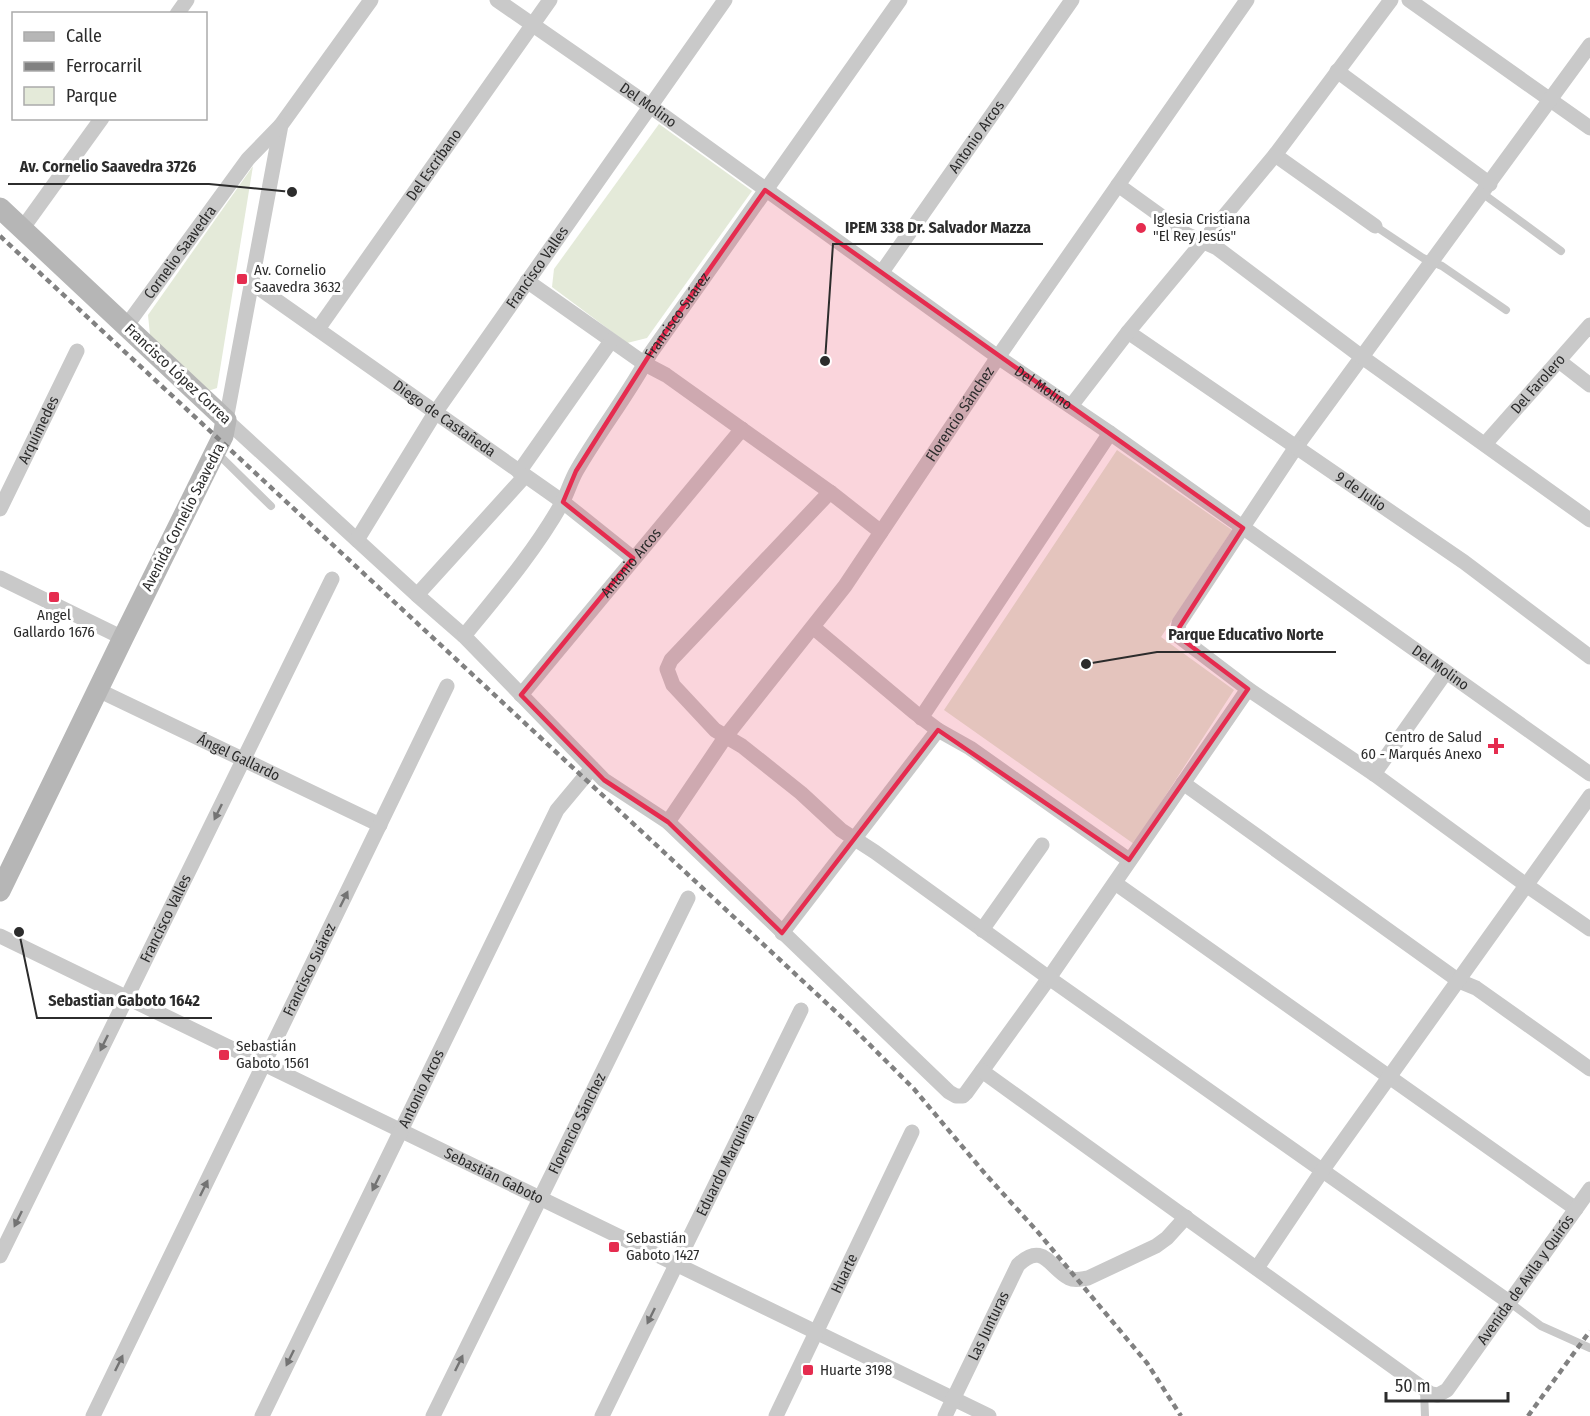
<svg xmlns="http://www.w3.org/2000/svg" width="1590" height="1416" font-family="'Fira Sans Condensed',sans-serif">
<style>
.green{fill:#e4ead9}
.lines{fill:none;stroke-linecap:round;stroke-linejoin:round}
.lane{stroke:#c9c9c9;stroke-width:8}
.street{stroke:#c9c9c9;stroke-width:15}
.secondary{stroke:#b6b6b6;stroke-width:21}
.rail{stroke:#818181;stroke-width:4.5;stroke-dasharray:6 4.5;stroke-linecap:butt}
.oneway{fill:#737373}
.marked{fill:#e52c4f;fill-opacity:0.2;stroke:#e52c4f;stroke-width:4.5;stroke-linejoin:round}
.poi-dot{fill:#e52c4f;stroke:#fff;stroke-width:2}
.labels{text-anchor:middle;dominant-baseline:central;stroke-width:6;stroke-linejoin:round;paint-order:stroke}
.street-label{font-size:15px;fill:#2c2c2c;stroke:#fff}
.poi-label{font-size:15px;fill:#2c2c2c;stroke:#fff;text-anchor:start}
.leader{fill:none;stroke:#2c2c2c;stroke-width:2}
.callout-dot{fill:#2c2c2c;stroke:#fff;stroke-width:2}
.callout-label{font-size:16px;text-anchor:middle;font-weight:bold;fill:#2c2c2c;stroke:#fff;stroke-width:6;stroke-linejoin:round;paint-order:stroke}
</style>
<rect width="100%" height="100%" fill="#fff"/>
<g class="green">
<path d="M 659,124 L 752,191 L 647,338 L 627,343 L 552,287 L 554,269 Z"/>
<path d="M 253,166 L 217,388 L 208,391 L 150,335 L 148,315 Z"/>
<path d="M 1117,450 L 1232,530 L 1161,637 L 1234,690 L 1134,844 L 944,710 Z"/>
</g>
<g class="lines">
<g class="lane">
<path d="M 1482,193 L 1561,251"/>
<path d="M 1375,226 L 1423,258 L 1442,266 L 1506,310"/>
<path d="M 216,452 L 271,506"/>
<path d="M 1509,1302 L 1541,1326 L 1590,1348"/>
<path d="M 1424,1391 L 1425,1416"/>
</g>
<g class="street">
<path d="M 371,0 L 281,125 L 226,420 L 417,595 L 464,636 L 604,780 L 668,822 L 949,1092 L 956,1096 L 963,1096 L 966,1093 L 1049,978 L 1248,689"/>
<path id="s1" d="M 497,0 L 650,106 L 998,357 L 1110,433 L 1590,774"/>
<path d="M 1409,0 L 1590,128"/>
<path d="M 177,14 L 187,0"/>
<path d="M 1590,45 L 1296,447 L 1179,623 L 1177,635 L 1248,689 L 1374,774 L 1526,885 L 1590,929"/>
<path d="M 1337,71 L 1490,184"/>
<path d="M 1275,155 L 1375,226"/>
<path d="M 1118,185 L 1186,234 L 1217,248 L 1362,357 L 1590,520"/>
<path d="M 22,229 L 102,118"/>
<path id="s2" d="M 882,272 L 1072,0"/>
<path d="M 527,281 L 645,364 L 666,375 L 830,492 L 881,532"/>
<path id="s3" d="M 253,284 L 563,502 L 633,558"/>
<path id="s4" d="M 127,325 L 248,159 L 280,126"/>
<path id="s5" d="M 318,329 L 550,0"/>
<path id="s6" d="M 1128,332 L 1464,562 L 1590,657"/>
<path d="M 1559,361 L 1590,385"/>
<path d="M 1071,406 L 1128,332 L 1275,155 L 1391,0"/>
<path id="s7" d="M 1485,444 L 1590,325"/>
<path d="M 519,472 L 611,341"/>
<path d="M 830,492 L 671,660 L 667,669 L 673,685 L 715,730 L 742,746 L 801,793 L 841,830 L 875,852 L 1049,978 L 1509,1302"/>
<path id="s8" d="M 0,509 L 77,351"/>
<path id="s9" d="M 357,540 L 435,413 L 725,0"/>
<path d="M 0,578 L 123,638"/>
<path d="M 417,595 L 525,476"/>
<path d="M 814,628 L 914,712 L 938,730 L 970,748 L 1129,860"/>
<path id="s10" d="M 464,636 C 499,593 535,551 562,503 C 568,492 571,480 577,470 C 600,430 629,394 650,354 L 900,0"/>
<path id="s11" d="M 98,690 L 380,825"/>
<path id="s12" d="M 521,695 L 742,429"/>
<path d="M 921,718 L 1110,433"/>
<path d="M 1374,774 L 1446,672"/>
<path d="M 1183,783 L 1459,981 L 1476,988 L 1590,1069"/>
<path id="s13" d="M 668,822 L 726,736 L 845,586 L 998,357 L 1247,0"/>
<path d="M 1115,883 L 1576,1209"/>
<path d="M 982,930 L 1042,845"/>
<path d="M 782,933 L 938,730"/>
<path id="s14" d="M 0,936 L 989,1416"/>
<path id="s15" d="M 982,1071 L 1431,1394 L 1438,1395 L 1447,1390 L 1590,1189"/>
<path id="s16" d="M 0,1256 L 332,579"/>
<path d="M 1257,1268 L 1322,1171 L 1590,796"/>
<path id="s17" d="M 93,1416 L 447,686"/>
<path id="s18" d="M 262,1416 L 557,810 L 592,768"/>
<path id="s19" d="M 433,1416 L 688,898"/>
<path id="s20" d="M 602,1416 L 801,1010"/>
<path id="s21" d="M 776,1416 L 912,1132"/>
<path id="s22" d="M 945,1416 L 1018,1265 C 1043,1241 1049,1267 1069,1278 C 1075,1281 1081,1279 1088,1278 L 1156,1246 L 1167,1238 L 1186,1217"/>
</g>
<path class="secondary" d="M 0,208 L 226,420 L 223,436 L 123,638 L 0,891"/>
<g class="rail">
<path d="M 0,236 L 848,1023 L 914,1089 L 987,1176 L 1037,1231 L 1147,1363 L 1181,1416"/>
<path d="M 1528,1416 L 1590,1331"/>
</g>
</g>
<defs><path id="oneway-solid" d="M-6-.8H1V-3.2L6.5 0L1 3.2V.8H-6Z" transform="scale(1.5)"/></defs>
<g class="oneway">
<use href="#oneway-solid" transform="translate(218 812) rotate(116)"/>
<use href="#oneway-solid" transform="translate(344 899) rotate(-64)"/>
<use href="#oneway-solid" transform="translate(104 1043) rotate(116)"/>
<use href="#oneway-solid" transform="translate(376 1183) rotate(116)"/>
<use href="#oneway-solid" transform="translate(204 1188) rotate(-64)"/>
<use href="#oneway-solid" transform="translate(18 1219) rotate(116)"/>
<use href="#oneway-solid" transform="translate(651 1316) rotate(116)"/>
<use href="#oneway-solid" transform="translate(290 1358) rotate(116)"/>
<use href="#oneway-solid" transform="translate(119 1363) rotate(-64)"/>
<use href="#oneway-solid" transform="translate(459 1363) rotate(-64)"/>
</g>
<path class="marked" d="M 765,190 L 1243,528 L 1175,634 L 1248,689 L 1129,860 L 938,730 L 782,933 L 668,822 L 604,780 L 521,695 L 633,558 L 563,502 L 576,471 L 650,354 Z"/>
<g class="poi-dot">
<circle cx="1141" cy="228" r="6"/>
<rect x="236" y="273" width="12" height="12" rx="3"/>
<rect x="48" y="591" width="12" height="12" rx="3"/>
<path d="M1493 737h6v6h6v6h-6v6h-6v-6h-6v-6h6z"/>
<rect x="218" y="1049" width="12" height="12" rx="3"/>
<rect x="608" y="1241" width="12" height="12" rx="3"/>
<rect x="802" y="1364" width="12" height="12" rx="3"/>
</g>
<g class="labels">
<g class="street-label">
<text stroke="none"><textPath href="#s1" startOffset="184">Del Molino</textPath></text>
<text stroke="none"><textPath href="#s2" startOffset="165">Antonio Arcos</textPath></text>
<text stroke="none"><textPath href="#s5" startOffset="201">Del Escribano</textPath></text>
<text stroke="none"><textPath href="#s4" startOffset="90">Cornelio Saavedra</textPath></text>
<text stroke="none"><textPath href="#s9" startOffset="327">Francisco Valles</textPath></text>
<text stroke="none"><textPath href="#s10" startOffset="386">Francisco Suárez</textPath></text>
<text transform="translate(178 374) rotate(43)">Francisco López Correa</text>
<text stroke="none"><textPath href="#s7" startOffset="80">Del Farolero</textPath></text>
<text stroke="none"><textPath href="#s1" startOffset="670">Del Molino</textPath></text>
<text stroke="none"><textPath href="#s13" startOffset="502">Florencio Sánchez</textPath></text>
<text stroke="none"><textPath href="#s3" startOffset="234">Diego de Castañeda</textPath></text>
<text stroke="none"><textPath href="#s8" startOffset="88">Arquímedes</textPath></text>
<text stroke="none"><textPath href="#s6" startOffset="282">9 de Julio</textPath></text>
<text transform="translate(183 517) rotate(-63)">Avenida Cornelio Saavedra</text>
<text stroke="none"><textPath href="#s12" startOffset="172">Antonio Arcos</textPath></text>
<text stroke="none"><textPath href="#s1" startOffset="1156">Del Molino</textPath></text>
<text stroke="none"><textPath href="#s11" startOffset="156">Ángel Gallardo</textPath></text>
<text stroke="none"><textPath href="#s16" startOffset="376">Francisco Valles</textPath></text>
<text stroke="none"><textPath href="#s17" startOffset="496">Francisco Suárez</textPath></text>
<text stroke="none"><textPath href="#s18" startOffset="364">Antonio Arcos</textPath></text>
<text stroke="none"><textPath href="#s19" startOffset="326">Florencio Sánchez</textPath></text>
<text stroke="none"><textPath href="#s20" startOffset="280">Eduardo Marquina</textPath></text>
<text stroke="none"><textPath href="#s14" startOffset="549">Sebastián Gaboto</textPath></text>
<text stroke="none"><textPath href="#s21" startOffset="158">Huarte</textPath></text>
<text stroke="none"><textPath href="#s15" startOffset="706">Avenida de Avila y Quirós</textPath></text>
<text stroke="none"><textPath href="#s22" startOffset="100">Las Junturas</textPath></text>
</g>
<g class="poi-label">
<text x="1153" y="219">Iglesia Cristiana<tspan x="1153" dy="17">"El Rey Jesús"</tspan></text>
<text x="254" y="270">Av. Cornelio<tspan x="254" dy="17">Saavedra 3632</tspan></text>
<text x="54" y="615" text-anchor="middle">Angel<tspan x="54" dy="17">Gallardo 1676</tspan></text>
<text x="1482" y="737" text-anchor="end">Centro de Salud<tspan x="1482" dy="17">60 - Marqués Anexo</tspan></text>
<text x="236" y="1046">Sebastián<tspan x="236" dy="17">Gaboto 1561</tspan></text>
<text x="626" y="1238">Sebastián<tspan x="626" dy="17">Gaboto 1427</tspan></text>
<text x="820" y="1370">Huarte 3198</text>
</g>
</g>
<path class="leader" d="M292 192L209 184H8M825 361L833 244H1043M1086 664L1157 652H1336M19 932L37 1018H212"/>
<g class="callout-dot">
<circle cx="292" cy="192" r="6"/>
<circle cx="825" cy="361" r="6"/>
<circle cx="1086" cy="664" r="6"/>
<circle cx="19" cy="932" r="6"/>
</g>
<g class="callout-label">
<text x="108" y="172">Av. Cornelio Saavedra 3726</text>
<text x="938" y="233">IPEM 338 Dr. Salvador Mazza</text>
<text x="1246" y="640">Parque Educativo Norte</text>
<text x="124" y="1006">Sebastian Gaboto 1642</text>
</g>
<rect x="12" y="12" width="195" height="108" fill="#ffffff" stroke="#ababab" stroke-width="1.5"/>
<rect x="24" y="32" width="30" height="9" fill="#b6b6b6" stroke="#ababab" stroke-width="1.5"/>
<text x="66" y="42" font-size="18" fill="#2c2c2c">Calle</text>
<rect x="24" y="62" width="30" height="9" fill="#818181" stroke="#ababab" stroke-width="1.5"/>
<text x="66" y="72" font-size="18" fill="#2c2c2c">Ferrocarril</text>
<rect x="24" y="87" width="30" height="18" fill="#e4ead9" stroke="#ababab" stroke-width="1.5"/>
<text x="66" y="102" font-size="18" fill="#2c2c2c">Parque</text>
<path d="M1386 1392v9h122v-9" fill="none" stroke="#2c2c2c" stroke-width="3"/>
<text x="1395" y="1392" font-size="18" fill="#2c2c2c" stroke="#ffffff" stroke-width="4.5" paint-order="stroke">50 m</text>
</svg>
